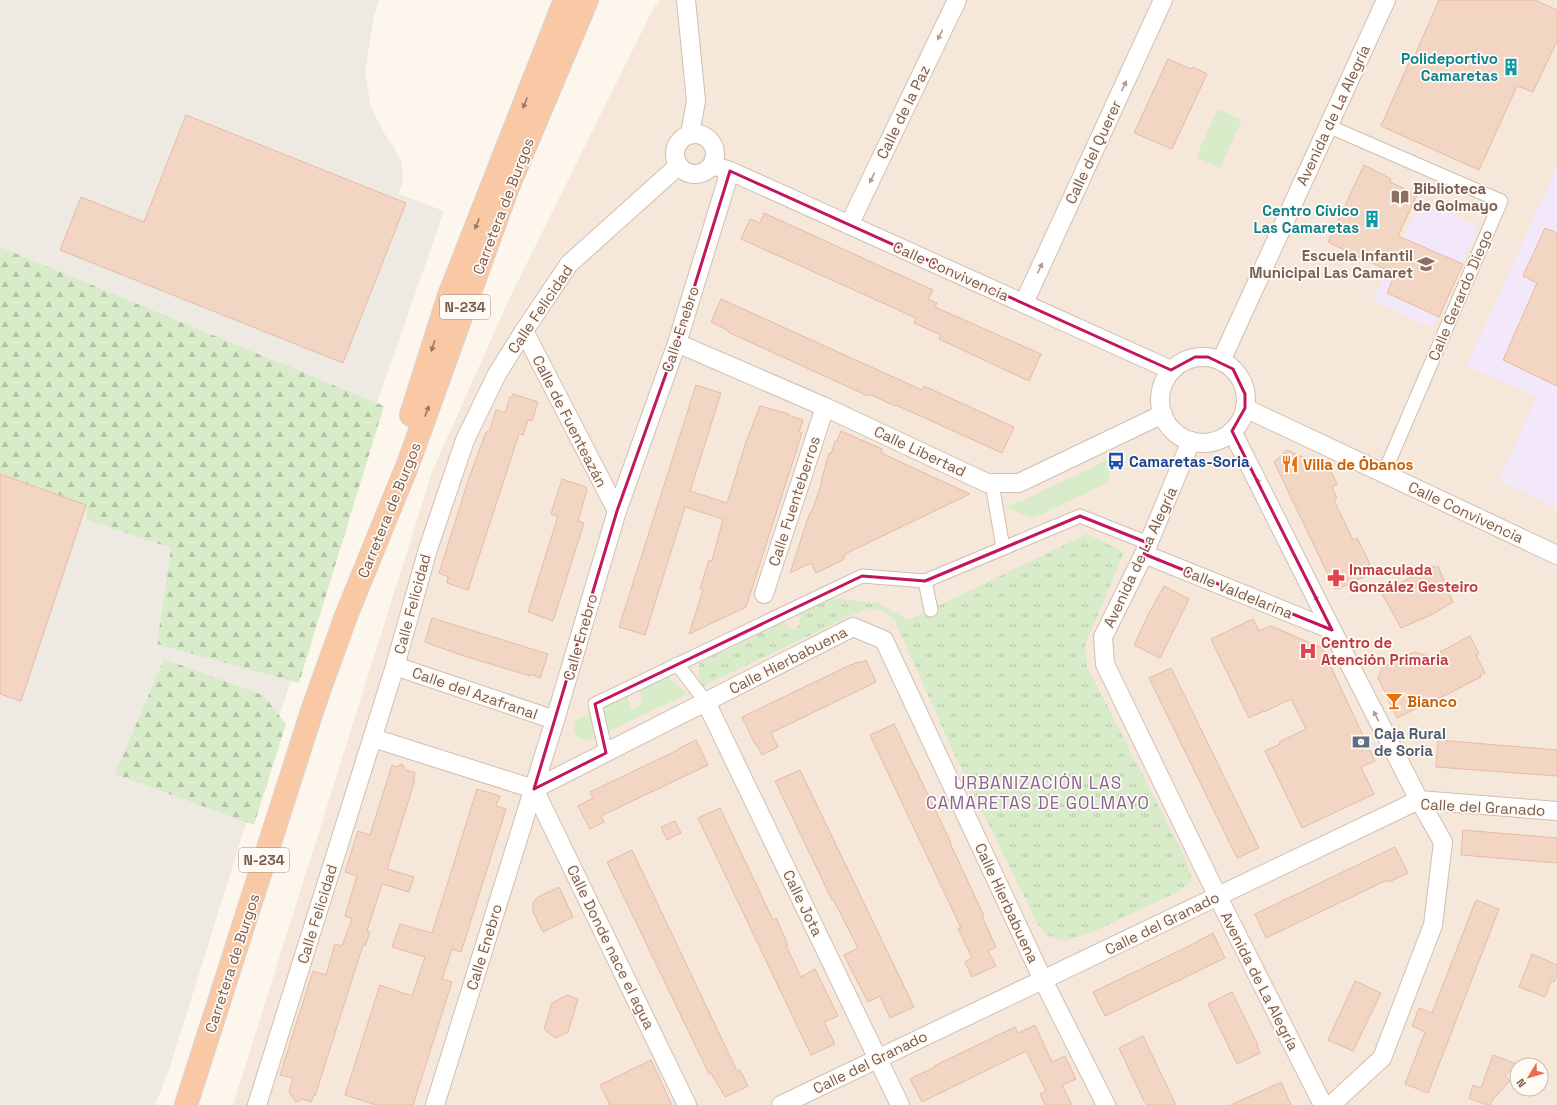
<svg xmlns="http://www.w3.org/2000/svg" width="1557" height="1105" font-family="'Space Grotesk',sans-serif">
<style>
.residential{fill:#f5e8da;fill-rule:evenodd}
.industrial{fill:#efe9e4}
.education{fill:#f3e8fa}
.green{fill:#d8ecc9}
.forest{fill:url(#forest-firs)}
.park{fill:url(#park-tufts)}
.building{fill:#f3d5c3;stroke:#e6bba3}
.lines{fill:none;stroke-linecap:round;stroke-linejoin:round}
.pedestrian-casing{stroke:#d1beb0;stroke-width:15}
.minor-casing{stroke:#d1beb0;stroke-width:20}
.trunk-casing{stroke:#dad1cd;stroke-width:24}
.pedestrian{stroke:#fff;stroke-width:13}
.minor{stroke:#fff;stroke-width:18}
.trunk{stroke:#f9c8a4;stroke-width:22}
.oneway{fill:#af9d94}
.oneway2{fill:#9a7763}
.marked{fill:none;stroke:#c2185b;stroke-width:3;stroke-linejoin:round}
.labels{text-anchor:middle;dominant-baseline:central;stroke-width:3.5;stroke-linejoin:round;paint-order:stroke}
.shield{fill:#fffaf3;stroke:#a28b7f;stroke-width:1}
.shield-label{font-size:14px;font-weight:bold;fill:#7a5c4d}
.culture-label{font-size:15px;font-weight:bold;fill:#0d838f;stroke:#fffaf3;text-anchor:end}
.street-label{font-size:15px;fill:#7a5c4d;stroke:#fffaf3}
.education-label{font-size:15px;font-weight:bold;fill:#785e54;stroke:#fffaf3;text-anchor:start}
.transit-label{font-size:15px;font-weight:bold;fill:#164399;stroke:#fffaf3;text-anchor:start}
.food-label{font-size:15px;font-weight:bold;fill:#c56008;stroke:#fffaf3;text-anchor:start}
.health-label{font-size:15px;font-weight:bold;fill:#be3a42;stroke:#fffaf3;text-anchor:start}
.service-label{font-size:15px;font-weight:bold;fill:#4e5e75;stroke:#fffaf3;text-anchor:start}
.quarter-label{font-size:17px;letter-spacing:1px;fill:#846695;stroke:#fffaf3}
</style>
<defs>
<pattern id="forest-firs" width="22" height="20" patternUnits="userSpaceOnUse"><rect width="22" height="20" fill="#d8ecc9"/><path d="M5 1l3.5 6h-7zM16 11l3.5 6h-7z" fill="#b4c2a5"/></pattern>
<pattern id="park-tufts" width="24" height="20" patternUnits="userSpaceOnUse"><rect width="24" height="20" fill="#d8ecc9"/><path d="M3 7l-1-3M5 7V3M7 7l1-3M15 17l-1-3M17 17v-4M19 17l1-3" fill="none" stroke="#b4c2a5"/></pattern>
</defs>
<rect width="100%" height="100%" fill="#fdf6ec"/>
<path class="residential" d="M 661,0 L 1557,0 L 1557,1105 L 233,1105 L 432,472 L 510,297 L 654,7 ZM 1517,1065 L 1541,1065 L 1541,1089 L 1517,1089 Z"/>
<path class="industrial" d="M 0,0 L 379,0 L 374,15 L 365,73 L 371,107 L 384,133 L 394,147 L 402,163 L 403,181 L 399,194 L 444,211 L 380,394 L 169,1070 L 155,1105 L 0,1105 Z"/>
<g class="education">
<path d="M 1557,167 L 1557,508 L 1499,481 L 1537,397 L 1467,366 Z"/>
<path d="M 1422,200 L 1479,227 L 1433,328 L 1373,301 Z"/>
</g>
<g class="green">
<path d="M 1218,109 L 1242,120 L 1220,168 L 1196,157 Z"/>
<path d="M 1113,457 L 1108,482 L 1032,519 L 1005,506 L 1024,500 Z"/>
<path d="M 668,677 L 687,694 L 588,741 L 578,738 L 574,729 L 576,720 L 592,712 L 602,700 L 628,695 L 630,711 L 643,703 L 639,690 Z"/>
</g>
<g class="forest">
<path d="M 0,247 L 384,406 L 299,683 L 157,644 L 171,548 L 87,520 L 86,505 L 0,473 Z"/>
<path d="M 164,659 L 263,695 L 286,724 L 254,825 L 115,774 Z"/>
</g>
<path class="park" d="M 1087,534 L 1124,552 L 1085,645 L 1087,666 L 1186,860 L 1192,880 L 1181,890 L 1095,931 L 1066,941 L 1047,935 L 1037,923 L 950,745 L 895,621 C 885,612 879,607 865,609 L 699,688 L 699,663 L 783,622 L 792,630 L 800,625 L 799,614 L 831,598 L 878,603 L 909,620 Z"/>
<g class="building">
<path d="M 1439,0 L 1535,0 L 1557,10 L 1557,41 L 1533,92 L 1517,86 L 1479,170 L 1381,126 L 1412,56 L 1414,57 Z"/>
<path d="M 1168,59 L 1191,69 L 1193,67 L 1207,74 L 1172,149 L 1134,133 Z"/>
<path d="M 186,115 L 406,203 L 343,363 L 60,250 L 81,197 L 144,222 Z"/>
<path d="M 1364,165 L 1391,179 L 1390,182 L 1417,195 L 1398,236 L 1463,264 L 1439,317 L 1387,293 L 1395,274 L 1328,242 Z"/>
<path d="M 764,213 L 933,290 L 928,299 L 937,303 L 935,307 L 1041,354 L 1029,381 L 939,339 L 941,335 L 914,323 L 916,318 L 741,239 L 750,219 L 760,223 Z"/>
<path d="M 1545,228 L 1557,233 L 1557,386 L 1503,360 L 1537,283 L 1523,276 Z"/>
<path d="M 721,299 L 922,390 L 924,386 L 1014,427 L 1002,453 L 896,405 L 895,406 L 869,394 L 868,396 L 728,332 L 729,331 L 711,322 Z"/>
<path d="M 696,385 L 721,393 L 690,491 L 727,503 L 746,442 L 760,406 L 789,414 L 788,415 L 803,420 L 799,432 L 802,433 L 746,607 L 689,634 L 703,590 L 700,589 L 709,560 L 712,561 L 723,519 L 685,507 L 645,635 L 619,627 Z"/>
<path d="M 513,394 L 538,402 L 532,421 L 528,420 L 523,435 L 519,434 L 468,590 L 447,583 L 448,577 L 439,573 L 469,478 L 486,432 L 489,432 L 496,410 L 505,413 L 510,397 L 512,398 Z"/>
<path d="M 841,431 L 882,449 L 881,453 L 970,494 L 845,554 L 843,560 L 816,573 L 811,563 L 790,573 L 807,521 L 811,511 L 812,511 L 822,482 L 821,482 L 829,453 L 831,454 L 835,441 L 837,441 Z"/>
<path d="M 1287,450 L 1330,469 L 1337,484 L 1332,487 L 1337,498 L 1334,500 L 1353,540 L 1357,538 L 1370,564 L 1368,565 L 1372,573 L 1338,589 L 1338,588 L 1335,589 L 1274,462 Z"/>
<path d="M 0,474 L 86,505 L 21,701 L 0,694 Z"/>
<path d="M 562,479 L 586,487 L 586,490 L 587,490 L 578,521 L 584,523 L 553,621 L 528,612 L 558,516 L 551,514 Z"/>
<path d="M 1434,566 L 1435,568 L 1438,566 L 1453,602 L 1431,615 L 1401,628 L 1381,592 Z"/>
<path d="M 1164,586 L 1189,599 L 1160,658 L 1134,645 L 1148,615 Z"/>
<path d="M 432,618 L 548,654 L 540,678 L 530,674 L 530,676 L 461,655 L 425,642 Z"/>
<path d="M 1253,619 L 1259,631 L 1271,626 L 1322,648 L 1375,761 L 1361,767 L 1374,794 L 1302,828 L 1265,751 L 1280,744 L 1279,742 L 1306,729 L 1291,699 L 1264,712 L 1264,711 L 1249,718 L 1211,639 Z"/>
<path d="M 1470,636 L 1479,654 L 1476,655 L 1485,673 L 1480,675 L 1481,677 L 1428,704 L 1427,703 L 1397,718 L 1378,678 L 1382,668 L 1414,652 L 1444,660 L 1440,652 Z"/>
<path d="M 866,660 L 876,682 L 771,733 L 778,747 L 762,755 L 757,745 L 756,746 L 742,717 L 848,666 L 858,662 L 859,663 Z"/>
<path d="M 1171,668 L 1259,848 L 1237,858 L 1149,678 Z"/>
<path d="M 894,724 L 951,843 L 950,843 L 984,916 L 982,917 L 996,947 L 988,951 L 996,966 L 972,977 L 965,962 L 972,958 L 958,928 L 961,928 L 870,735 Z"/>
<path d="M 696,740 L 708,765 L 601,816 L 604,822 L 590,829 L 578,806 L 593,798 L 590,792 L 678,750 L 678,749 Z"/>
<path d="M 1438,740 L 1557,750 L 1557,776 L 1436,767 Z"/>
<path d="M 402,764 L 406,770 L 415,773 L 413,780 L 415,780 L 387,869 L 414,877 L 409,892 L 382,884 L 367,931 L 370,932 L 365,946 L 363,945 L 315,1096 L 314,1095 L 311,1102 L 303,1099 L 296,1102 L 289,1092 L 293,1078 L 280,1075 L 313,971 L 326,975 L 335,944 L 342,946 L 352,919 L 345,916 L 357,876 L 345,872 L 358,831 L 370,835 L 392,765 L 397,767 Z"/>
<path d="M 800,770 L 914,1007 L 890,1018 L 880,996 L 868,1002 L 857,981 L 844,955 L 858,948 L 833,899 L 832,900 L 775,781 Z"/>
<path d="M 477,789 L 500,796 L 496,806 L 506,809 L 461,952 L 452,949 L 442,979 L 452,982 L 413,1105 L 376,1105 L 345,1095 L 380,985 L 412,996 L 425,957 L 392,947 L 400,924 L 432,933 Z"/>
<path d="M 720,808 L 773,920 L 776,918 L 788,945 L 786,946 L 801,977 L 815,969 L 838,1016 L 824,1022 L 835,1044 L 811,1055 L 698,818 Z"/>
<path d="M 675,821 L 681,833 L 667,840 L 661,827 Z"/>
<path d="M 1463,830 L 1557,838 L 1557,863 L 1461,855 Z"/>
<path d="M 1395,847 L 1408,873 L 1389,882 L 1387,880 L 1266,938 L 1255,914 Z"/>
<path d="M 632,850 L 737,1071 L 740,1070 L 748,1086 L 725,1097 L 711,1073 L 709,1074 L 607,862 Z"/>
<path d="M 559,887 L 573,917 L 543,932 L 533,912 L 533,902 L 538,897 Z"/>
<path d="M 1476,900 L 1499,909 L 1428,1093 L 1405,1084 L 1425,1032 L 1412,1026 L 1419,1008 L 1432,1013 Z"/>
<path d="M 1213,933 L 1225,958 L 1105,1016 L 1093,992 L 1189,946 Z"/>
<path d="M 1532,954 L 1557,965 L 1557,975 L 1554,982 L 1551,981 L 1545,997 L 1519,987 Z"/>
<path d="M 1355,981 L 1381,993 L 1353,1051 L 1328,1040 Z"/>
<path d="M 1232,992 L 1258,1045 L 1257,1046 L 1260,1053 L 1237,1064 L 1208,1004 Z"/>
<path d="M 567,995 L 578,999 L 568,1032 L 555,1038 L 544,1029 L 552,1003 Z"/>
<path d="M 1035,1025 L 1052,1062 L 1065,1056 L 1076,1079 L 1062,1085 L 1072,1105 L 1045,1105 L 1040,1094 L 1046,1091 L 1026,1051 L 922,1102 L 910,1079 L 935,1067 L 934,1066 L 1015,1027 L 1018,1033 Z"/>
<path d="M 1143,1036 L 1176,1105 L 1147,1105 L 1143,1099 L 1119,1048 Z"/>
<path d="M 1493,1055 L 1517,1064 L 1505,1076 L 1510,1081 L 1493,1099 L 1490,1105 L 1487,1105 L 1469,1098 L 1473,1085 L 1481,1088 Z"/>
<path d="M 651,1060 L 672,1105 L 610,1105 L 600,1085 Z"/>
<path d="M 1281,1082 L 1291,1105 L 1231,1105 Z"/>
</g>
<g class="lines">
<g class="pedestrian-casing">
<g id="pedestrian">
<path d="M 1328,126 L 1501,201 L 1384,473"/>
<path d="M 992,483 L 1003,548"/>
<path d="M 925,581 L 931,610"/>
<path d="M 677,664 L 706,702"/>
<path d="M 606,753 L 595,704 L 862,576 L 925,581 L 1080,516 L 1148,543"/>
</g>
</g>
<g class="minor-casing">
<g id="minor">
<path d="M 686,0 L 696,101 L 690,134"/>
<circle cx="695" cy="154" r="20"/>
<path d="M 712,165 L 730,171 L 1171,370"/>
<path d="M 849,225 L 957,0"/>
<path d="M 1024,303 L 1163,0"/>
<path d="M 524,331 L 617,511"/>
<path d="M 677,343 L 825,407 L 987,483 L 1019,483 L 1163,414"/>
<circle cx="1203" cy="400" r="43"/>
<path d="M 1221,361 L 1386,0"/>
<path d="M 1245,408 L 1557,555"/>
<path d="M 1232,431 L 1332,630 L 1419,800 L 1443,842 L 1433,925 L 1382,1058 L 1331,1105"/>
<path d="M 1191,441 L 1144,554 L 1103,637 L 1105,664 L 1218,897 L 1323,1105"/>
<path d="M 1144,554 L 1332,630"/>
<path d="M 764,594 L 825,407"/>
<path d="M 395,666 L 555,720"/>
<path d="M 706,702 L 900,1105"/>
<path d="M 373,738 L 534,789"/>
<path d="M 534,789 L 853,627 L 884,640 L 1043,980 L 1106,1105"/>
<path d="M 534,789 L 687,1105"/>
<path d="M 257,1105 L 395,666 L 428,549 L 465,440 L 497,374 L 524,331 L 569,264 L 678,166"/>
<path d="M 435,1105 L 555,720 L 617,511 L 677,343 L 730,171"/>
<path d="M 781,1105 L 1419,800 L 1557,811"/>
</g>
</g>
<g class="trunk-casing">
<g id="trunk">
<path d="M 411,415 L 448,298 L 565,0"/>
<path d="M 186,1105 L 313,708 L 346,616 L 408,464 L 508,187 L 587,0"/>
</g>
</g>
<use href="#pedestrian" class="pedestrian"/>
<use href="#minor" class="minor"/>
<use href="#trunk" class="trunk"/>
</g>
<defs><path id="oneway-solid" d="M-6-.8H1V-3.2L6.5 0L1 3.2V.8H-6Z"/></defs>
<g class="oneway">
<use href="#oneway-solid" transform="translate(940 35) rotate(116)"/>
<use href="#oneway-solid" transform="translate(1124 86) rotate(-65)"/>
<use href="#oneway-solid" transform="translate(872 178) rotate(116)"/>
<use href="#oneway-solid" transform="translate(1040 268) rotate(-65)"/>
<use href="#oneway-solid" transform="translate(1259 483) rotate(-116)"/>
<use href="#oneway-solid" transform="translate(1317 600) rotate(-116)"/>
<use href="#oneway-solid" transform="translate(1376 716) rotate(-117)"/>
</g>
<g class="oneway2">
<use href="#oneway-solid" transform="translate(525 103) rotate(112)"/>
<use href="#oneway-solid" transform="translate(477 224) rotate(111)"/>
<use href="#oneway-solid" transform="translate(433 346) rotate(108)"/>
<use href="#oneway-solid" transform="translate(427 411) rotate(-70)"/>
</g>
<path class="marked" d="M 730,171 L 1171,370 L 1195,357 L 1208,357 L 1233,369 L 1245,394 L 1245,408 L 1232,431 L 1332,630 L 1144,554 L 1148,543 L 1080,516 L 925,581 L 862,576 L 595,704 L 606,753 L 534,789 L 617,511 L 677,343 Z"/>
<defs>
<g id="building-bare" transform="scale(1.38)"><path d="M-4-6H4V6H1V3H-1V6H-4ZM-2.5-4.3h1.7v1.8h-1.7ZM.8-4.3h1.7v1.8H.8ZM-2.5-1h1.7V.8h-1.7ZM.8-1h1.7V.8H.8Z" fill="#0f9aa8" stroke="#fffaf3" stroke-width="2.5" paint-order="stroke"/></g>
<g id="library-bare" transform="scale(1.38)"><path d="M-6-4Q-3-5.5-.7-3.5V5Q-3 3-6 4ZM6-4Q3-5.5 .7-3.5V5Q3 3 6 4Z" fill="#8d6e63" stroke="#fffaf3" stroke-width="2.5" paint-order="stroke"/></g>
<g id="school-bare" transform="scale(1.38)"><path d="M0-5L7-2L0 1L-7-2ZM-4 1L0 2.5L4 1V4Q0 6-4 4Z" fill="#8d6e63" stroke="#fffaf3" stroke-width="2.5" paint-order="stroke"/></g>
<g id="bus-bare" transform="scale(1.38)"><path d="M-5-6H5V4H4V6H2V4H-2V6H-4V4H-5ZM-3.5-4V0h7V-4ZM-3.5 1.2v1.5H-2V1.2ZM2 1.2v1.5H3.5V1.2Z" fill="#1a4fb4" stroke="#fffaf3" stroke-width="2.5" paint-order="stroke"/></g>
<g id="restaurant-bare" transform="scale(1.38)"><path d="M-5-6h1v4h1v-4h1v4h1v-4h1v5L-1.5 .5V6h-2V.5L-5-1ZM5-6V6H3V1.5H1.5Q1.5-4 5-6Z" fill="#e8710a" stroke="#fffaf3" stroke-width="2.5" paint-order="stroke"/></g>
<g id="pharmacy-bare" transform="scale(1.38)"><path d="M-2-6h4v4h4v4h-4v4h-4v-4h-4v-4h4Z" fill="#e0444e" stroke="#fffaf3" stroke-width="2.5" paint-order="stroke"/></g>
<g id="hospital-bare" transform="scale(1.38)"><path d="M-5-5h3v3.5h4V-5h3V5h-3V1.5h-4V5h-3Z" fill="#e0444e" stroke="#fffaf3" stroke-width="2.5" paint-order="stroke"/></g>
<g id="bar-bare" transform="scale(1.38)"><path d="M-6-5H6L.8 .8V4.5H3.5V6h-7V4.5H-.8V.8Z" fill="#e8710a" stroke="#fffaf3" stroke-width="2.5" paint-order="stroke"/></g>
<g id="bank-bare" transform="scale(1.38)"><path d="M-6-4H6V4H-6ZM0-2.3a2.3 2.3 0 1 0 0 4.6a2.3 2.3 0 1 0 0-4.6Z" fill="#5c6f8a" stroke="#fffaf3" stroke-width="2.5" paint-order="stroke"/></g>
</defs>
<g fill-rule="evenodd">
<use href="#building-bare" x="1511" y="67"/>
<use href="#library-bare" x="1400" y="197"/>
<use href="#building-bare" x="1372" y="219"/>
<use href="#school-bare" x="1426" y="264"/>
<use href="#bus-bare" x="1116" y="461"/>
<use href="#restaurant-bare" x="1290" y="464"/>
<use href="#pharmacy-bare" x="1336" y="578"/>
<use href="#hospital-bare" x="1308" y="651"/>
<use href="#bar-bare" x="1394" y="701"/>
<use href="#bank-bare" x="1361" y="742"/>
</g>
<g class="labels">
<g class="shield">
<rect x="440" y="295" width="50" height="24" rx="3"/>
<rect x="239" y="848" width="50" height="24" rx="3"/>
</g>
<g class="shield-label">
<text x="465" y="307">N-234</text>
<text x="264" y="860">N-234</text>
</g>
<g class="culture-label">
<text x="1498" y="58">Polideportivo<tspan x="1498" dy="17">Camaretas</tspan></text>
<text x="1359" y="210">Centro Cívico<tspan x="1359" dy="17">Las Camaretas</tspan></text>
</g>
<g class="street-label">
<text transform="translate(903 112) rotate(-64)">Calle de la Paz</text>
<text transform="translate(1333 115) rotate(-65)">Avenida de La Alegría</text>
<text transform="translate(1093 152) rotate(-65)">Calle del Querer</text>
<text transform="translate(503 206) rotate(-69)">Carretera de Burgos</text>
<text transform="translate(951 271) rotate(24)">Calle Convivencia</text>
<text transform="translate(1460 295) rotate(-67)">Calle Gerardo Diego</text>
<text transform="translate(540 309) rotate(-56)">Calle Felicidad</text>
<text transform="translate(680 329) rotate(-72)">Calle Enebro</text>
<text transform="translate(570 421) rotate(63)">Calle de Fuenteazán</text>
<text transform="translate(920 451) rotate(25)">Calle Libertad</text>
<text transform="translate(794 501) rotate(-72)">Calle Fuenteberros</text>
<text transform="translate(389 510) rotate(-68)">Carretera de Burgos</text>
<text transform="translate(1466 512) rotate(25)">Calle Convivencia</text>
<text transform="translate(1140 557) rotate(-65)">Avenida de La Alegría</text>
<text transform="translate(1238 592) rotate(22)">Calle Valdelarina</text>
<text transform="translate(412 604) rotate(-75)">Calle Felicidad</text>
<text transform="translate(580 637) rotate(-74)">Calle Enebro</text>
<text transform="translate(788 660) rotate(-27)">Calle Hierbabuena</text>
<text transform="translate(475 693) rotate(19)">Calle del Azafranal</text>
<text transform="translate(1483 807) rotate(3)">Calle del Granado</text>
<text transform="translate(803 903) rotate(64)">Calle Jota</text>
<text transform="translate(1007 903) rotate(65)">Calle Hierbabuena</text>
<text transform="translate(317 914) rotate(-73)">Calle Felicidad</text>
<text transform="translate(1162 923) rotate(-26)">Calle del Granado</text>
<text transform="translate(484 947) rotate(-73)">Calle Enebro</text>
<text transform="translate(611 947) rotate(64)">Calle Donde nace el agua</text>
<text transform="translate(232 963) rotate(-72)">Carretera de Burgos</text>
<text transform="translate(1260 981) rotate(63)">Avenida de La Alegría</text>
<text transform="translate(870 1062) rotate(-26)">Calle del Granado</text>
</g>
<g class="education-label">
<text x="1413" y="188">Biblioteca<tspan x="1413" dy="17">de Golmayo</tspan></text>
<text x="1413" y="255" text-anchor="end">Escuela Infantil<tspan x="1413" dy="17">Municipal Las Camaret</tspan></text>
</g>
<g class="transit-label">
<text x="1129" y="461">Camaretas-Soria</text>
</g>
<g class="food-label">
<text x="1303" y="464">Villa de Óbanos</text>
<text x="1407" y="701">Bianco</text>
</g>
<g class="health-label">
<text x="1349" y="569">Inmaculada<tspan x="1349" dy="17">González Gesteiro</tspan></text>
<text x="1321" y="642">Centro de<tspan x="1321" dy="17">Atención Primaria</tspan></text>
</g>
<g class="service-label">
<text x="1374" y="733">Caja Rural<tspan x="1374" dy="17">de Soria</tspan></text>
</g>
<g class="quarter-label">
<text x="1038" y="783">URBANIZACIÓN LAS<tspan x="1038" dy="20">CAMARETAS DE GOLMAYO</tspan></text>
</g>
</g>
<g transform="translate(1529 1077) rotate(232)"><circle r="19" fill="#fffaf3" stroke="#cabbb1"/>
<path d="M0-3L7 15L0 10L-7 15Z" fill="#e76f51"/>
<text y="-6" font-size="11" font-weight="bold" text-anchor="middle" fill="#7a5c4d">N</text>
</g>
</svg>
